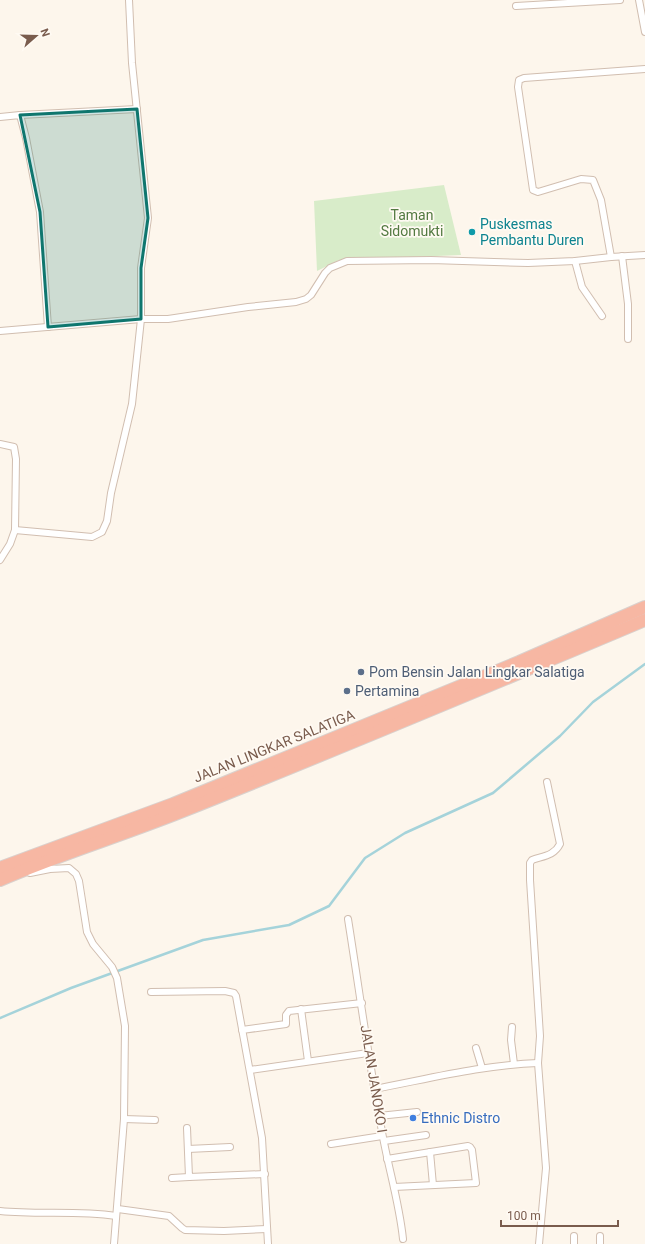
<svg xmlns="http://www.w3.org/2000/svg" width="645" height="1244" font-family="Roboto,sans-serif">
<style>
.green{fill:#d8ecc9}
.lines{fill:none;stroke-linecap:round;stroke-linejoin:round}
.stream{stroke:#a5d3da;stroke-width:2.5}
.street-casing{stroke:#d1beb0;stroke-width:8}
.highway-casing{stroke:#dad1cd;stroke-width:14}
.street{stroke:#fff;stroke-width:6}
.highway{stroke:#f7b7a3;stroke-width:12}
.marked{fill:#0f766e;fill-opacity:0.2;stroke:#0f766e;stroke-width:3;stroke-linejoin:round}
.culture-dot{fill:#0f9aa8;stroke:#fffaf3;stroke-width:1.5}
.service-dot{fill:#5c6f8a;stroke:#fffaf3;stroke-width:1.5}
.shop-dot{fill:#3f7fe0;stroke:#fffaf3;stroke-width:1.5}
.labels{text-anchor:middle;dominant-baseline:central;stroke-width:3.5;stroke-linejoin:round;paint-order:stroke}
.park-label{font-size:14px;fill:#537a41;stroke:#fffaf3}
.culture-label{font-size:14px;fill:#0d838f;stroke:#fffaf3;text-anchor:start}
.service-label{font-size:14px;fill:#4e5e75;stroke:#fffaf3;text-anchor:start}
.street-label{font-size:14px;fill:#7a5c4d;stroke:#fffaf3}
.shop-label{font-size:14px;fill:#366cbe;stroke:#fffaf3;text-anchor:start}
</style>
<rect width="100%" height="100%" fill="#fdf6ec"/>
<path class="green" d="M 444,185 L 461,255 L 339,260 L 317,271 L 314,201 Z"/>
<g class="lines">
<path class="stream" d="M 0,1018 L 71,988 L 203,940 L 289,925 L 329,906 L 365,858 L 405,833 L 493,793 L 560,736 L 593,702 L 645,664"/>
<g class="street-casing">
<g id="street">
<path d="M 639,0 L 645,32"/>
<path d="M 516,6 L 620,0"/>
<path d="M 20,115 L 137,109"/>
<path d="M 0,117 L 20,115 L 26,138 L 40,212 L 48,327"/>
<path d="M 622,256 L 628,304 L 628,339"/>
<path d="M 611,257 L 601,200 L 593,180 L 581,179 L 538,192 L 533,190 L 518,87 L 519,80 L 524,78 L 645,69"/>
<path d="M 575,261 L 582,287 L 602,316"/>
<path d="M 0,331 L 141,319 L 168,319 L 248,307 L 296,302 L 306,299 L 311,295 L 325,273 L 330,268 L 347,261 L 431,260 L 528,263 L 575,261 L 611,257 L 645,255"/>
<path d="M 0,444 L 14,447 L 16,459 L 15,530 L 10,544 L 0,560"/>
<path d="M 15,530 L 92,537 L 102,532 L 107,521 L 111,493 L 132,404 L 141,319 L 141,268 L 148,218 L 132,63 L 129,0"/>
<path d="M 30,873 L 50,869 L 69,868 L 76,874 L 79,881 L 87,932 L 93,944 L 112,967 L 117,978 L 125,1026 L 124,1119 L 114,1244"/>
<path d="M 348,919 C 359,988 368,1057 381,1126 C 387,1164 399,1200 403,1239"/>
<path d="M 151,992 L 225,991 L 234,993 L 236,996 L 262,1138 L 268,1244"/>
<path d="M 301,1009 L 308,1061"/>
<path d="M 512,1027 L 511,1040 L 514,1064"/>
<path d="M 242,1030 L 286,1024 L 286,1015 L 289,1011 L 362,1003"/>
<path d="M 476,1048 L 482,1068"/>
<path d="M 250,1070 L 368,1053"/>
<path d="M 374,1089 C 428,1079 482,1065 538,1063"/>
<path d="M 379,1116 L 417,1112"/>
<path d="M 124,1119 L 155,1120"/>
<path d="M 187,1128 L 189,1177 L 265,1174"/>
<path d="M 384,1141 L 426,1135"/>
<path d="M 331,1144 L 382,1136"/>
<path d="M 188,1149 L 230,1147"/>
<path d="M 430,1152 L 433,1185"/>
<path d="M 387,1159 L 468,1146 L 470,1147 L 472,1150 L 476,1183 L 394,1187"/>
<path d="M 172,1178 L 189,1177"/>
<path d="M 118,1209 L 169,1216 L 182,1228 L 185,1230 L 224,1231 L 267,1229"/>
<path d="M 0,1211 C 39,1215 77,1210 116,1216"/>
<path d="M 574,1236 L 574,1244"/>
<path d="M 539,1244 L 546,1168 L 538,1063 L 540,1036 L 530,880 L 530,863 L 532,860 C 543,856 554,856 560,844 L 547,782"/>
<path d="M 600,1244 L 600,1236"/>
</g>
</g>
<g class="highway-casing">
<g id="highway">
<path d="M 0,868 L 173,804 L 519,662 L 645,607"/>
<path d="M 0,880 C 60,854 123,835 183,811 C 338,749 491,685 645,620"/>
</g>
</g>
<use href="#street" class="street"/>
<use href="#highway" class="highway"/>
</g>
<path class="marked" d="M 137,109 L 148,218 L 141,268 L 141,319 L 48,327 L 40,212 L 20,115 Z"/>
<circle class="culture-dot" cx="472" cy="232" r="4"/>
<g class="service-dot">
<circle cx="361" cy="672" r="4"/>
<circle cx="347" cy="691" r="4"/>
</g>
<circle class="shop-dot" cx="413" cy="1118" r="4"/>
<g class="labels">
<g class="park-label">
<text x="412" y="215">Taman<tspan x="412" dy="16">Sidomukti</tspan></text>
</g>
<g class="culture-label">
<text x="480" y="224">Puskesmas<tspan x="480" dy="16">Pembantu Duren</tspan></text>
</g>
<g class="service-label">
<text x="369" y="672">Pom Bensin Jalan Lingkar Salatiga</text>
<text x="355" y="691">Pertamina</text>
</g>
<g class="street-label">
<text transform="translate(274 746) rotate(-22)">JALAN LINGKAR SALATIGA</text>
<text transform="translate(374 1079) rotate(81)">JALAN JANOKO I</text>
</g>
<g class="shop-label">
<text x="421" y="1118">Ethnic Distro</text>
</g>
</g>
<g transform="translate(36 36) rotate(70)" stroke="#fffaf3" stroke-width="3" paint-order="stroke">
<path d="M0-3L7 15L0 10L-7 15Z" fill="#7a5c4d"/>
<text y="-6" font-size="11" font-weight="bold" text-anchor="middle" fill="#7a5c4d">N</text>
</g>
<path d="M501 1220v6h117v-6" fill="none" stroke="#7a5c4d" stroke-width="2"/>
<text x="507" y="1220" font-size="12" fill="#7a5c4d" stroke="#fffaf3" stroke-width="3" paint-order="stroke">100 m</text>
</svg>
